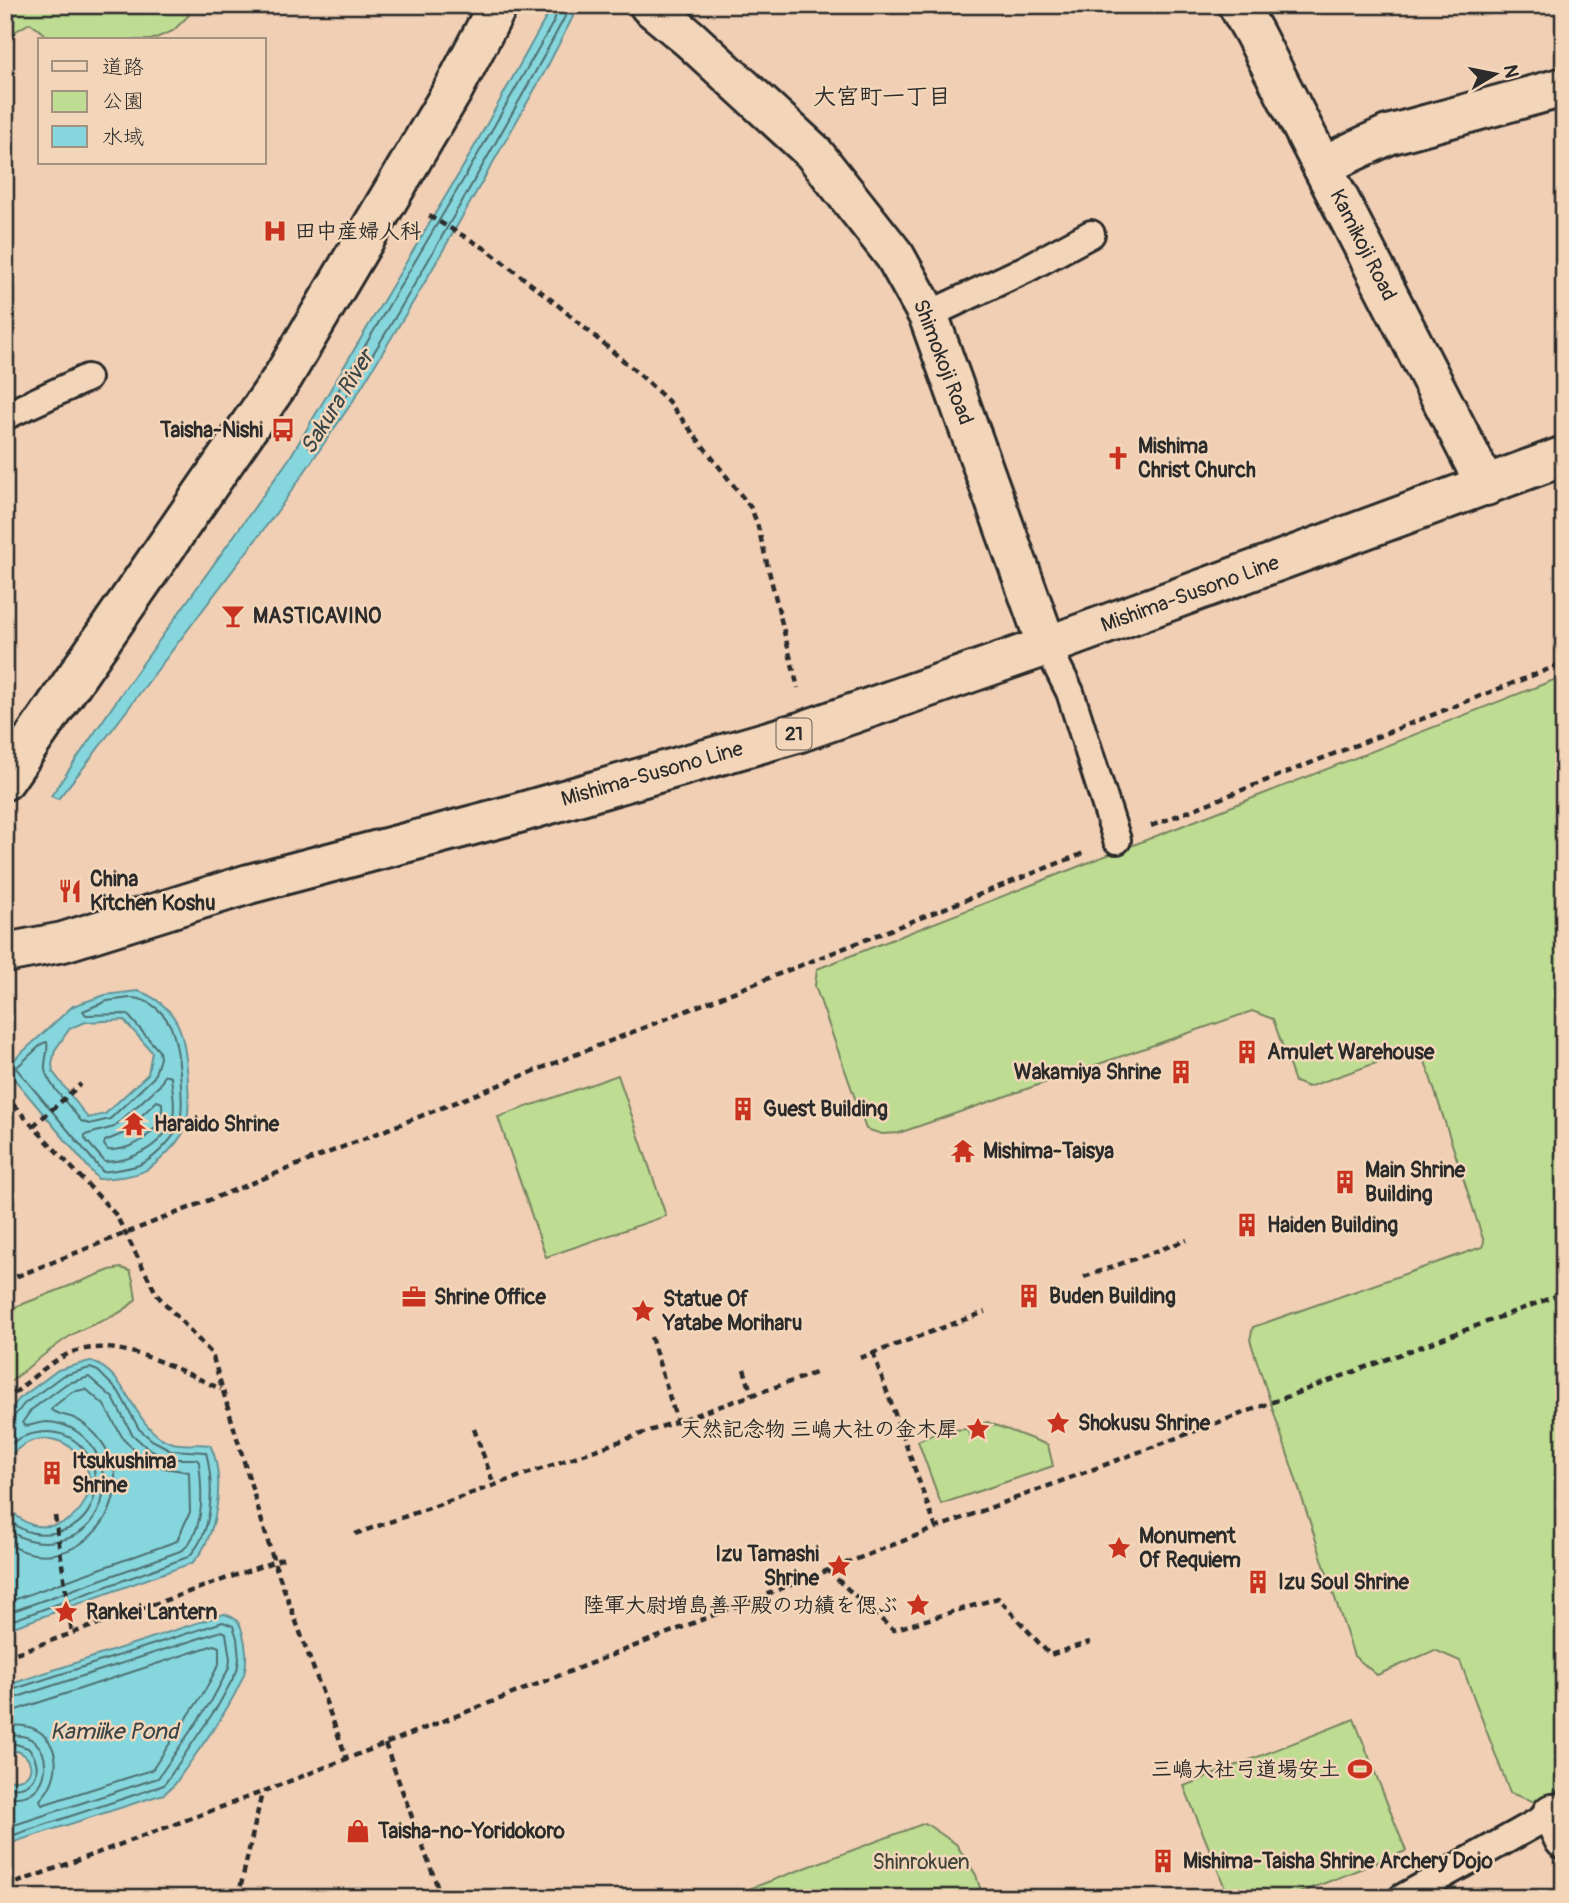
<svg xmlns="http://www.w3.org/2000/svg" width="1569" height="1903" font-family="Pangolin,'Klee One',sans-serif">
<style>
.green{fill:#bfdc93;stroke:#75845f;stroke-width:2}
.water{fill:#86d7dd;stroke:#629296;stroke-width:2;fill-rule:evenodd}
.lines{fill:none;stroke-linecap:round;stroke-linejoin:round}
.shore{stroke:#4f7072;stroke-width:2}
.service-casing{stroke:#2b2b2b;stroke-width:32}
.minor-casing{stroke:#2b2b2b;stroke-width:44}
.tertiary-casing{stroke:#2b2b2b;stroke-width:44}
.primary-casing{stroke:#2b2b2b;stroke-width:44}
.path{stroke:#2b2b2b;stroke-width:4.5;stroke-dasharray:7 5;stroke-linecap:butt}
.service{stroke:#f3d6b9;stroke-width:26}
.minor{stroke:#f3d6b9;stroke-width:38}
.tertiary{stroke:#f3d6b9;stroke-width:38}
.primary{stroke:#f3d6b9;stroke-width:38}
.labels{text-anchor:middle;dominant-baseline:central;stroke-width:5;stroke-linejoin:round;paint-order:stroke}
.shield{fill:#f3d6b9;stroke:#675e56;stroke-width:2}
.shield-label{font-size:19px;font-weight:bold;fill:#2b2b2b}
.poi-label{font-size:21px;font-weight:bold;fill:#2b2b2b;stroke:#f3d6b9;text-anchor:start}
.street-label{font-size:21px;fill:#2b2b2b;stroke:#f3d6b9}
.park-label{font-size:21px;fill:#41463b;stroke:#f3d6b9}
.neighbourhood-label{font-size:23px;font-weight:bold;fill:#2b2b2b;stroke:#f3d6b9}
.water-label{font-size:23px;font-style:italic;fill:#394546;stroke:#f3d6b9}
</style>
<rect width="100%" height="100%" fill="#f1cfb5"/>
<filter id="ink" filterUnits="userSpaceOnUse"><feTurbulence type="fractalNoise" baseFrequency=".0143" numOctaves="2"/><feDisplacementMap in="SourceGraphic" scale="14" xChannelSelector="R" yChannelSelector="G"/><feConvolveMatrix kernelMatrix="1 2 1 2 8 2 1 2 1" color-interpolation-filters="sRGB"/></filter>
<g filter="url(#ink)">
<g class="green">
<path d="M 5,5 L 191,5 L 189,15 L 173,31 L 151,40 L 52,40 L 30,23 L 16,31 L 7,42 L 5,41 Z"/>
<path d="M 1564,676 L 1564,1785 L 1538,1803 L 1510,1793 L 1460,1661 L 1435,1650 L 1377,1675 L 1354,1656 L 1250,1340 L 1253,1327 L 1482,1247 L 1484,1242 L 1423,1055 L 1413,1050 L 1308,1087 L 1295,1082 L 1273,1019 L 1252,1011 L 899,1133 L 882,1134 L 866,1129 L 815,986 L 817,969 Z"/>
<path d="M 618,1075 L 666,1216 L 546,1257 L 498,1117 Z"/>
<path d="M 121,1268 L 130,1271 L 133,1280 L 136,1299 C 120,1318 96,1321 75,1333 C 50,1348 28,1368 5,1386 L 5,1311 L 110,1270 Z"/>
<path d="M 987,1422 L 1048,1445 L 1053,1466 L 941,1504 L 918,1441 L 940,1431 L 967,1429 L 970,1436 L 979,1433 L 976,1426 Z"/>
<path d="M 1354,1719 L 1406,1851 L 1287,1898 L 1229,1898 L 1184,1786 Z"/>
<path d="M 925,1823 L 956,1844 L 976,1875 L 983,1898 L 725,1898 Z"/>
</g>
<g class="water">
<path d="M 553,5 L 579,5 L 544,73 L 421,289 L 353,401 L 279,509 L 84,767 L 58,799 L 51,796 L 128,684 L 289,459 L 463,167 Z"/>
<path d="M 138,991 C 156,997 173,1010 180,1030 C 187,1051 193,1112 184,1131 C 178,1143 158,1164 146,1170 C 134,1177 112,1178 98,1179 L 5,1068 L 73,1006 L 105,995 ZM 124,1020 L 152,1052 L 148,1074 L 105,1114 L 88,1118 L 53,1072 L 52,1064 L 55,1050 L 70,1028 L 86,1022 Z"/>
<path d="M 90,1361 C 132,1375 132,1430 172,1443 C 184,1446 198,1443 210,1445 C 226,1475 218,1539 192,1563 L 5,1630 L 5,1502 C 15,1517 29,1529 49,1526 C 63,1525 73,1519 81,1508 C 114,1462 44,1406 5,1463 L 5,1417 L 19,1399 L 58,1370 Z"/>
<path d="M 224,1614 C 234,1617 239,1620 242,1631 C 246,1643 248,1661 244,1674 C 230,1711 197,1751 175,1784 L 164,1794 L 154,1797 L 5,1845 L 5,1778 C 30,1788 41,1760 17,1751 L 5,1755 L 5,1686 Z"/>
</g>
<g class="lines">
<g class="shore">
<path d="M 559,5 L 554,21 L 469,170 L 308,442 L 309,447 L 313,446 C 367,369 413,287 460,205 C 498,139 536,73 571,5"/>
<path d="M 130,998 C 149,997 168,1015 173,1033 C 179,1052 186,1111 178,1128 C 171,1141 153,1160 139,1165 C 128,1169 115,1170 103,1172 L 16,1068 L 43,1043 L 47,1042 C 49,1051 44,1060 45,1070 C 48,1085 72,1108 81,1121 L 89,1124 L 110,1119 L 154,1077 L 160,1058 L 159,1051 L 127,1014 L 86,1015 L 83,1011 L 107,1001 Z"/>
<path d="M 165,1075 L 171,1077 C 172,1089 176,1104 173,1116 C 166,1145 131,1162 105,1162 L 85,1139 L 85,1135 L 114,1127 L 160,1085 Z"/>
<path d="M 157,1101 L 162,1103 C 165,1130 132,1152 108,1150 L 104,1145 L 105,1141 L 122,1134 Z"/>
<path d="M 5,1421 L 12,1419 L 24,1404 L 62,1376 L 90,1368 L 98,1371 L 119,1392 L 139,1429 L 152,1440 L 171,1450 L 206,1452 C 214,1484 214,1533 188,1557 L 5,1623"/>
<path d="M 5,1451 C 12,1440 25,1435 37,1433 C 103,1421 120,1524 53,1533 C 34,1536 17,1530 5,1515"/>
<path d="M 5,1527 C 21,1540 36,1544 56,1541 C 125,1532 117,1426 47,1422 C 40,1422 33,1425 26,1426 L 22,1423 L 31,1410 L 66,1384 L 89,1377 L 113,1398 L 132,1434 L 146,1447 L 169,1459 L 196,1459 L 199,1462 C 202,1489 206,1529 183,1550 L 5,1614"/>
<path d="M 5,1541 C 68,1589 153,1501 97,1436 C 91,1429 80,1420 71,1417 C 64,1415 57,1414 51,1410 L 53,1407 L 72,1392 L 86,1389 L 104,1405 L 124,1440 L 140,1455 L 164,1468 L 189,1472 L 190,1512 L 177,1541 L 5,1603"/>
<path d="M 5,1692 L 223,1622 L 233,1626 L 237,1638 L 239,1659 L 237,1671 L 219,1704 L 164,1785 L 5,1838"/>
<path d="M 5,1701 L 222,1631 L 226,1633 L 230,1659 L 229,1668 L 212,1700 L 158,1778 L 5,1828"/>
<path d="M 5,1712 L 16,1710 L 214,1645 L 219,1647 L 219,1664 L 203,1694 L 152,1770 L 42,1805 L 40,1800 C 72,1767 52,1716 5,1727"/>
<path d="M 5,1737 C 61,1724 56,1811 5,1795"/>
<path d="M 5,1746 L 16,1744 L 28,1748 C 47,1768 33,1794 5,1786"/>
</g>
<g class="service-casing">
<g id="service">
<path d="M 928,315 L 1026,269 L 1091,234"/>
<path d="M 5,416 L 87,378"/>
<path d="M 1047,646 L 1070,692 L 1117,840"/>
<path d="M 1402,1898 L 1552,1814 L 1564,1805"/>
</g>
</g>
<g class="minor-casing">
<g id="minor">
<path d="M 649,5 L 690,39 L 813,152 L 895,256 L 929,317 L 1047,646"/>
<path d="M 1238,5 L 1254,33 L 1486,486"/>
<path d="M 1322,166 L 1388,135 L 1564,87"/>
<path d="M 1552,1814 L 1564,1839"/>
</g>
</g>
<g class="tertiary-casing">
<path id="tertiary" d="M 5,780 L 283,377 L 453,90 L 498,5"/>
</g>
<g class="primary-casing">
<path id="primary" d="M 5,953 L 63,942 L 249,884 L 515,814 L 800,732 L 1047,646 L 1564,456"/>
</g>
<g class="path">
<path d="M 429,216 L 486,249 L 553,301 L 638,373 L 668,401 L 751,508 L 757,523 L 798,688"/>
<path d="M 1151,826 L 1564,663"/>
<path d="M 5,1096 L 116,1215 L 157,1295 L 212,1354 L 274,1562 L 347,1759"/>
<path d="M 33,1126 L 81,1084"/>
<path d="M 1084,1277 L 1187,1240"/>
<path d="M 5,1281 L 1084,853"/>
<path d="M 651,1337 L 677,1421"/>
<path d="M 873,1353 L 936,1528"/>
<path d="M 860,1358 L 985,1312"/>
<path d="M 744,1369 L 752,1395"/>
<path d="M 5,1402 C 21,1387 47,1364 66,1355 C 115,1332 177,1370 221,1389"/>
<path d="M 474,1429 L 494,1485"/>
<path d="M 55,1516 L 72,1633"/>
<path d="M 355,1534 L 818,1372"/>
<path d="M 828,1571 L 893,1630 L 998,1598 L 1050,1655 L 1090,1642"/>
<path d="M 5,1657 L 287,1557"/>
<path d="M 385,1744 L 441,1896 L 444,1898"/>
<path d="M 5,1887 L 262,1792 L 936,1528 L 1564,1293"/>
<path d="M 238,1898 L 262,1793"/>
</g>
<use href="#service" class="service"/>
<use href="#minor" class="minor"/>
<use href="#tertiary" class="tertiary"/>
<use href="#primary" class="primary"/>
</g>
</g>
<defs>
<g id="hospital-bare" transform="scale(1.89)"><path d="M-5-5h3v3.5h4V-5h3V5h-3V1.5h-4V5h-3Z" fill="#c8321e" stroke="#f3d6b9" stroke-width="2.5" paint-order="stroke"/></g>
<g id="bus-bare" transform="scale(1.89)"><path d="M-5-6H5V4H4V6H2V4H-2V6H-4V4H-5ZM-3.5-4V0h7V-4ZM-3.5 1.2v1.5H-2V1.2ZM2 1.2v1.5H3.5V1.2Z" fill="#c8321e" stroke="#f3d6b9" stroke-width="2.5" paint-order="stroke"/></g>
<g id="church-bare" transform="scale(1.89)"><path d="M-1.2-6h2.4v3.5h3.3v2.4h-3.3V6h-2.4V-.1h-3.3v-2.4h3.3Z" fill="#c8321e" stroke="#f3d6b9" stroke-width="2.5" paint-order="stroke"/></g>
<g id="bar-bare" transform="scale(1.89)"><path d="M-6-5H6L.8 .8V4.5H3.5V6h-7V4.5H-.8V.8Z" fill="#c8321e" stroke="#f3d6b9" stroke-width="2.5" paint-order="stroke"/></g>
<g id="restaurant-bare" transform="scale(1.89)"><path d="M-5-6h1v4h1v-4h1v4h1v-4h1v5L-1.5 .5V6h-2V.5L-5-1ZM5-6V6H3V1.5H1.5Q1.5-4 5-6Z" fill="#c8321e" stroke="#f3d6b9" stroke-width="2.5" paint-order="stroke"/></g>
<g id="building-bare" transform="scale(1.89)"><path d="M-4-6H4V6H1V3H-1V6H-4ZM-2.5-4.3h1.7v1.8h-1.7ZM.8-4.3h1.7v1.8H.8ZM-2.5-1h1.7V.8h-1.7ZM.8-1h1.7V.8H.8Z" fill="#c8321e" stroke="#f3d6b9" stroke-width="2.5" paint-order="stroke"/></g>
<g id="temple-bare" transform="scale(1.89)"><path d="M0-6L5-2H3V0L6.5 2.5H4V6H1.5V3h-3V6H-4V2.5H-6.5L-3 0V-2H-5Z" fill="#c8321e" stroke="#f3d6b9" stroke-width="2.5" paint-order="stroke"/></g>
<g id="office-bare" transform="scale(1.89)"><path d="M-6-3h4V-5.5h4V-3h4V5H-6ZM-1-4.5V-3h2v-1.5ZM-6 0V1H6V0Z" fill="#c8321e" stroke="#f3d6b9" stroke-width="2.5" paint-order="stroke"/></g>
<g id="sight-bare" transform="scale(1.89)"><path d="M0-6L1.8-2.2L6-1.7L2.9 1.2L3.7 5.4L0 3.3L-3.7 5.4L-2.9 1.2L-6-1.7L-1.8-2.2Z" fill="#c8321e" stroke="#f3d6b9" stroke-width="2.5" paint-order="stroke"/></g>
<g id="stadium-bare" transform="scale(1.89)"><path d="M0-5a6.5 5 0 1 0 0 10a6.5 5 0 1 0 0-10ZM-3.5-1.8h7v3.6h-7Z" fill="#c8321e" stroke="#f3d6b9" stroke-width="2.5" paint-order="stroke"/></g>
<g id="shop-bare" transform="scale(1.89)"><path d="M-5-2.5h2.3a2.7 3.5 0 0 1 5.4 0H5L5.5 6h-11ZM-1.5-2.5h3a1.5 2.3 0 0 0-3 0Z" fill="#c8321e" stroke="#f3d6b9" stroke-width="2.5" paint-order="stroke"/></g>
</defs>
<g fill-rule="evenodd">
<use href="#hospital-bare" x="275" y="231"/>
<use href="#bus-bare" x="283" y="430"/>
<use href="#church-bare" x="1118" y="458"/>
<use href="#bar-bare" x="233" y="616"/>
<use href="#restaurant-bare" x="70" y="891"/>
<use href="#building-bare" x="1247" y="1052"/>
<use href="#building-bare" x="1181" y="1072"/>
<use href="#building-bare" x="743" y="1109"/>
<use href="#temple-bare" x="134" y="1124"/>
<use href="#temple-bare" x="963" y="1151"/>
<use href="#building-bare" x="1345" y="1182"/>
<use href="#building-bare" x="1247" y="1225"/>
<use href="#building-bare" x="1029" y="1296"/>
<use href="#office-bare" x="414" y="1297"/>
<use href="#sight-bare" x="643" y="1311"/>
<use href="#sight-bare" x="1058" y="1423"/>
<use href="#sight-bare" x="978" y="1429"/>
<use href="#building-bare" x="52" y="1473"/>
<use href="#sight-bare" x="1119" y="1548"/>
<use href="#sight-bare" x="839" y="1566"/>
<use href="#building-bare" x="1258" y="1582"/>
<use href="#sight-bare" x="918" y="1605"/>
<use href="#sight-bare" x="66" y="1612"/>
<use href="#stadium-bare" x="1360" y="1769"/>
<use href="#shop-bare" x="358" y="1831"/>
<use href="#building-bare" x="1163" y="1861"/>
</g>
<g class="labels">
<rect class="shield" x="776.5" y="718.5" width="35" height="31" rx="5"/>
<g class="shield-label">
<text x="794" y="734">21</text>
</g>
<g class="poi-label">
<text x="295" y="231">田中産婦人科</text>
<text x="263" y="430" text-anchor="end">Taisha-Nishi</text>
<text x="1138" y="446">Mishima<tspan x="1138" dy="24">Christ Church</tspan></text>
<text x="253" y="616">MASTICAVINO</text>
<text x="90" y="879">China<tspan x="90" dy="24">Kitchen Koshu</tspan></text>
<text x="1267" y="1052">Amulet Warehouse</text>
<text x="1161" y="1072" text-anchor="end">Wakamiya Shrine</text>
<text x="763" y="1109">Guest Building</text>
<text x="154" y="1124">Haraido Shrine</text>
<text x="983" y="1151">Mishima-Taisya</text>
<text x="1365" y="1170">Main Shrine<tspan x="1365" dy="24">Building</tspan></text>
<text x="1267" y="1225">Haiden Building</text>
<text x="1049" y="1296">Buden Building</text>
<text x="434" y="1297">Shrine Office</text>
<text x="663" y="1299">Statue Of<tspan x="663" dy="24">Yatabe Moriharu</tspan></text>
<text x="1078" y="1423">Shokusu Shrine</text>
<text x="958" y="1429" text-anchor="end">天然記念物 三嶋大社の金木犀</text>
<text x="72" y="1461">Itsukushima<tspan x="72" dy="24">Shrine</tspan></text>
<text x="1139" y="1536">Monument<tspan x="1139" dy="24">Of Requiem</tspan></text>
<text x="819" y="1554" text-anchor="end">Izu Tamashi<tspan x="819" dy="24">Shrine</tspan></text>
<text x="1278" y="1582">Izu Soul Shrine</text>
<text x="898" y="1605" text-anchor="end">陸軍大尉増島善平殿の功績を偲ぶ</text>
<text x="86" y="1612">Rankei Lantern</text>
<text x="1340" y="1769" text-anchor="end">三嶋大社弓道場安土</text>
<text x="378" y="1831">Taisha-no-Yoridokoro</text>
<text x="1183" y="1861">Mishima-Taisha Shrine Archery Dojo</text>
</g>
<g class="street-label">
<text transform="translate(1363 245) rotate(63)">Kamikoji Road</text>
<text transform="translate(943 362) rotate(69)">Shimokoji Road</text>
<text transform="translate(1190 594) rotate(-20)">Mishima-Susono Line</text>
<text transform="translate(652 774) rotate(-16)">Mishima-Susono Line</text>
</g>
<g class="park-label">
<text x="921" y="1862">Shinrokuen</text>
</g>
<g class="neighbourhood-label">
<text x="882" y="96">大宮町一丁目</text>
</g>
<g class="water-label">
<text transform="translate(337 402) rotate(-58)">Sakura River</text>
<text x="114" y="1731">Kamiike Pond</text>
</g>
</g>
<rect width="1569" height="1903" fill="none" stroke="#f3d6b9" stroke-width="28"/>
<rect x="14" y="14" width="1541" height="1875" fill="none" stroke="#2b2b2b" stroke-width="2.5" filter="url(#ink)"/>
<rect x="38" y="38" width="228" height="126" fill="#f3d6b9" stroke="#a39280" stroke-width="2"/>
<rect x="52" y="61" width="35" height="10" fill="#f3d6b9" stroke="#a39280" stroke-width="2"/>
<text x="102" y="74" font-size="21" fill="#2b2b2b">道路</text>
<rect x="52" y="91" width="35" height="21" fill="#bfdc93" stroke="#a39280" stroke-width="2"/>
<text x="102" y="108" font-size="21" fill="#2b2b2b">公園</text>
<rect x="52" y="126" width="35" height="21" fill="#86d7dd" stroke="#a39280" stroke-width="2"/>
<text x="102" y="144" font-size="21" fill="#2b2b2b">水域</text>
<g transform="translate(1495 74) rotate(80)" stroke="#f3d6b9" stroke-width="5" paint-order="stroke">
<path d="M0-5L12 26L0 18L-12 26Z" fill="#2b2b2b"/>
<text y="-10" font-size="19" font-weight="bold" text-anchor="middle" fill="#2b2b2b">N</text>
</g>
</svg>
